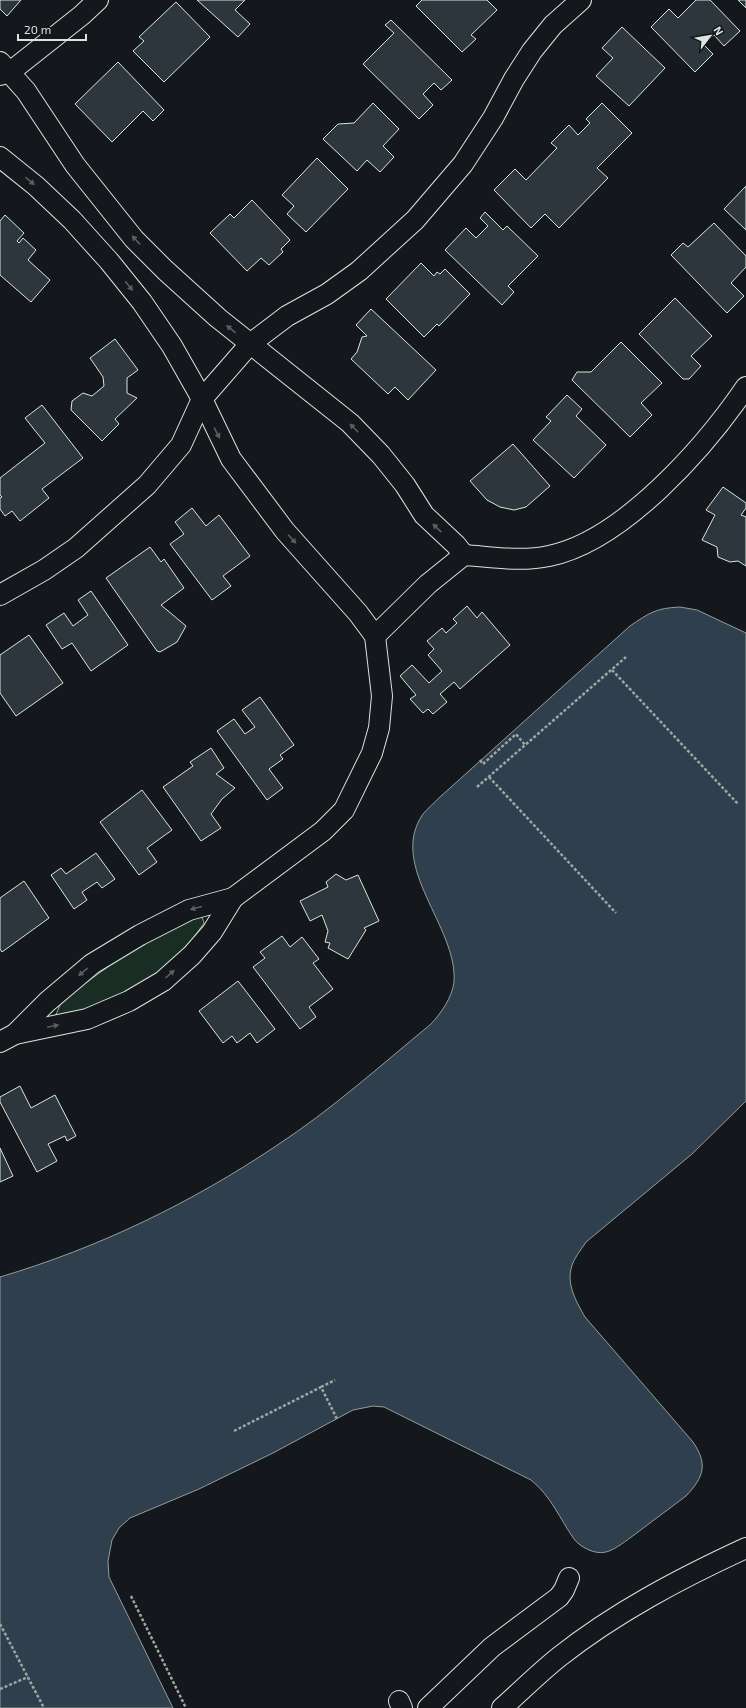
<svg xmlns="http://www.w3.org/2000/svg" width="746" height="1708" font-family="'Exo 2',sans-serif">
<style>
.green{fill:#1a2d24;stroke:#939e99}
.water{fill:#2f3f4d;stroke:#939e99}
.building{fill:#2c363c;stroke:#d8e6dc}
.lines{fill:none;stroke-linecap:round;stroke-linejoin:round}
.minor-casing{stroke:#d8e6dc;stroke-width:22}
.path{stroke:#9da8a2;stroke-width:2.5;stroke-dasharray:3 2;stroke-linecap:butt}
.minor{stroke:#14181c;stroke-width:20}
.oneway{fill:#59605f}
</style>
<rect width="100%" height="100%" fill="#14181c"/>
<path class="green" d="M 198,915 L 202,917 L 204,923 L 192,940 L 166,966 L 129,995 L 73,1018 L 55,1017 L 60,1005 L 77,989 L 140,944 Z"/>
<path class="water" d="M 680,607 L 697,610 L 746,633 L 746,1101 L 692,1154 L 586,1242 C 581,1250 573,1259 571,1269 C 567,1286 577,1303 585,1317 L 693,1442 C 708,1464 704,1477 686,1496 C 667,1510 649,1524 630,1538 C 623,1543 614,1550 606,1552 C 595,1555 580,1547 574,1539 C 560,1519 551,1496 531,1480 L 384,1407 L 373,1406 L 353,1410 L 273,1453 L 199,1489 L 130,1518 L 119,1528 L 112,1540 L 108,1561 L 109,1577 L 173,1708 L 0,1708 L 0,1277 C 98,1248 191,1203 276,1146 C 331,1110 380,1066 431,1024 C 441,1013 452,998 454,982 C 458,927 387,866 423,814 C 428,808 435,802 440,797 L 630,626 C 649,613 656,608 680,607 Z"/>
<g class="building">
<path d="M 0,0 L 21,0 L 7,16 L 0,9 Z"/>
<path d="M 197,0 L 245,0 L 235,10 L 250,24 L 238,37 Z"/>
<path d="M 422,0 L 487,0 L 497,10 L 471,35 L 476,39 L 462,52 L 416,6 Z"/>
<path d="M 696,0 L 710,0 L 740,31 L 724,46 L 714,35 L 704,45 L 713,54 L 695,72 L 651,27 L 669,9 L 678,18 Z"/>
<path d="M 738,0 L 746,0 L 746,8 Z"/>
<path d="M 176,2 L 210,37 L 164,82 L 133,51 L 144,41 L 139,37 Z"/>
<path d="M 391,20 L 452,80 L 441,90 L 434,83 L 423,94 L 433,105 L 419,119 L 363,64 L 394,33 L 385,25 Z"/>
<path d="M 622,27 L 665,68 L 629,106 L 596,76 L 613,58 L 602,48 Z"/>
<path d="M 118,62 L 164,110 L 153,121 L 143,111 L 112,142 L 75,104 Z"/>
<path d="M 373,103 L 399,129 L 383,146 L 394,157 L 380,172 L 367,160 L 357,171 L 323,139 L 338,124 L 354,123 Z"/>
<path d="M 602,103 L 632,133 L 597,168 L 608,178 L 559,228 L 545,214 L 531,228 L 494,190 L 515,169 L 526,180 L 557,148 L 551,143 L 569,125 L 578,135 L 590,123 L 586,119 Z"/>
<path d="M 317,158 L 348,189 L 306,232 L 287,214 L 294,206 L 282,195 Z"/>
<path d="M 746,186 L 746,230 L 724,209 Z"/>
<path d="M 252,200 L 290,240 L 281,249 L 283,252 L 269,265 L 261,258 L 247,271 L 210,233 L 230,214 L 234,218 Z"/>
<path d="M 485,212 L 503,230 L 507,226 L 538,256 L 508,286 L 514,292 L 502,305 L 445,250 L 466,228 L 476,238 L 488,226 L 480,218 Z"/>
<path d="M 5,215 L 24,233 L 17,241 L 19,243 L 23,238 L 36,250 L 28,260 L 50,280 L 31,302 L 0,275 L 0,221 Z"/>
<path d="M 714,223 L 746,256 L 746,267 L 731,283 L 744,296 L 727,313 L 671,255 L 683,243 L 688,247 Z"/>
<path d="M 421,263 L 434,276 L 437,272 L 440,274 L 445,269 L 470,294 L 439,326 L 437,324 L 424,337 L 386,299 Z"/>
<path d="M 675,298 L 712,336 L 691,356 L 701,366 L 689,379 L 683,379 L 639,334 Z"/>
<path d="M 371,309 L 436,370 L 408,400 L 395,387 L 388,394 L 351,359 L 357,352 L 362,337 L 367,336 L 356,325 Z"/>
<path d="M 115,339 L 138,370 L 127,378 L 127,393 L 137,398 L 115,419 L 119,424 L 102,441 L 71,410 L 72,401 L 83,393 L 92,396 L 104,386 L 103,377 L 90,358 Z"/>
<path d="M 621,342 L 662,383 L 641,403 L 652,415 L 630,437 L 572,380 L 577,372 L 591,372 Z"/>
<path d="M 567,395 L 582,409 L 576,416 L 606,445 L 574,478 L 533,440 L 551,421 L 546,417 Z"/>
<path d="M 42,405 L 83,458 L 42,489 L 49,498 L 20,521 L 12,511 L 5,516 L 0,509 L 0,498 L 2,497 L 0,495 L 0,478 L 45,443 L 25,418 Z"/>
<path d="M 513,444 L 550,486 L 526,507 L 514,510 L 500,507 L 487,500 L 470,481 Z"/>
<path d="M 723,487 L 746,503 L 746,508 L 741,515 L 746,517 L 746,566 L 738,561 L 730,562 L 718,557 L 717,547 L 702,540 L 715,515 L 706,510 Z"/>
<path d="M 192,508 L 206,526 L 219,515 L 250,556 L 223,576 L 231,586 L 212,600 L 170,544 L 184,534 L 175,522 Z"/>
<path d="M 150,547 L 161,562 L 164,559 L 184,588 L 161,605 L 186,626 L 177,642 L 160,652 L 157,651 L 106,578 Z"/>
<path d="M 91,591 L 128,645 L 91,671 L 72,643 L 62,649 L 46,625 L 64,613 L 73,626 L 88,615 L 78,600 Z"/>
<path d="M 467,606 L 477,618 L 482,612 L 510,645 L 460,689 L 454,682 L 440,694 L 447,702 L 433,714 L 428,709 L 423,713 L 410,699 L 416,695 L 400,676 L 412,665 L 429,683 L 442,671 L 428,655 L 434,649 L 427,641 L 442,628 L 446,633 L 457,623 L 453,619 Z"/>
<path d="M 29,635 L 63,683 L 16,716 L 0,693 L 0,655 Z"/>
<path d="M 260,697 L 294,745 L 280,755 L 283,759 L 269,769 L 283,788 L 267,800 L 217,731 L 234,719 L 245,734 L 255,727 L 242,710 Z"/>
<path d="M 211,748 L 224,768 L 216,774 L 235,788 L 222,799 L 211,814 L 221,828 L 201,841 L 163,787 L 193,766 L 190,762 Z"/>
<path d="M 142,790 L 172,830 L 147,848 L 157,862 L 139,875 L 100,822 Z"/>
<path d="M 96,853 L 115,879 L 102,888 L 97,882 L 82,892 L 87,900 L 74,909 L 51,875 L 61,868 L 66,874 Z"/>
<path d="M 336,874 L 346,880 L 358,875 L 379,921 L 364,928 L 366,930 L 348,959 L 328,948 L 330,943 L 325,942 L 328,931 L 322,915 L 310,921 L 300,901 L 328,887 L 326,882 Z"/>
<path d="M 24,881 L 49,918 L 2,952 L 0,949 L 0,898 Z"/>
<path d="M 282,936 L 290,947 L 302,937 L 319,959 L 313,963 L 333,989 L 309,1007 L 316,1017 L 300,1029 L 253,967 L 265,958 L 260,952 Z"/>
<path d="M 238,981 L 275,1029 L 257,1043 L 250,1033 L 237,1043 L 232,1036 L 223,1043 L 199,1011 Z"/>
<path d="M 20,1086 L 31,1108 L 55,1095 L 76,1136 L 67,1141 L 65,1136 L 48,1144 L 57,1161 L 37,1172 L 0,1102 L 0,1097 Z"/>
<path d="M 0,1148 L 13,1176 L 0,1182 Z"/>
</g>
<g class="lines">
<g class="minor-casing">
<g id="minor">
<path d="M 0,62 L 26,91 L 75,165 L 134,239 L 165,270 L 218,318 L 350,423 L 381,455 L 405,485 L 424,515 L 456,545 L 464,555"/>
<path d="M 0,75 L 10,72 L 82,15 L 98,0"/>
<path d="M 0,157 L 36,186 L 72,220 L 109,261 L 142,302 L 172,346 L 202,399 L 231,459 L 285,531 L 358,613 L 375,636 L 382,696 L 379,728 L 372,753 L 344,810 L 323,831 L 233,898 L 212,932 L 192,955 L 163,981 L 129,1001 L 87,1019 L 15,1034"/>
<path d="M 0,595 L 44,570 L 76,548 L 147,485 L 181,445 L 202,399 L 250,344 L 287,316 L 327,294 L 359,271 L 415,220 L 463,164 L 493,118 L 514,79 L 532,51 L 553,25 L 581,0"/>
<path d="M 375,636 L 428,584 L 464,555 C 493,557 521,562 549,556 C 623,541 705,447 746,387"/>
<path d="M 0,1042 L 15,1034 L 47,1002 L 92,964 L 140,935 L 189,910 L 233,898"/>
<path d="M 399,1701 L 402,1708"/>
<path d="M 428,1708 L 492,1647 L 559,1597 L 564,1590 L 569,1578"/>
<path d="M 502,1708 C 521,1691 539,1673 559,1657 C 616,1612 681,1578 746,1548"/>
</g>
</g>
<g class="path">
<path d="M 612,670 L 738,804"/>
<path d="M 480,760 L 483,764 L 516,734 L 525,745"/>
<path d="M 489,777 L 616,913"/>
<path d="M 477,787 L 626,657"/>
<path d="M 321,1387 L 335,1380"/>
<path d="M 234,1431 L 321,1387 L 337,1419"/>
<path d="M 131,1596 L 186,1708"/>
<path d="M 0,1624 L 44,1708"/>
<path d="M 0,1689 L 28,1677"/>
</g>
<use href="#minor" class="minor"/>
</g>
<defs><path id="oneway-solid" d="M-6-.8H1V-3.2L6.5 0L1 3.2V.8H-6Z"/></defs>
<g class="oneway">
<use href="#oneway-solid" transform="translate(30 181) rotate(40)"/>
<use href="#oneway-solid" transform="translate(136 240) rotate(-133)"/>
<use href="#oneway-solid" transform="translate(129 286) rotate(52)"/>
<use href="#oneway-solid" transform="translate(231 329) rotate(-141)"/>
<use href="#oneway-solid" transform="translate(354 428) rotate(-135)"/>
<use href="#oneway-solid" transform="translate(217 433) rotate(62)"/>
<use href="#oneway-solid" transform="translate(437 528) rotate(-136)"/>
<use href="#oneway-solid" transform="translate(292 539) rotate(48)"/>
<use href="#oneway-solid" transform="translate(196 908) rotate(165)"/>
<use href="#oneway-solid" transform="translate(83 972) rotate(140)"/>
<use href="#oneway-solid" transform="translate(170 974) rotate(-42)"/>
<use href="#oneway-solid" transform="translate(53 1026) rotate(-12)"/>
</g>
<g transform="translate(710 36) rotate(59)" stroke="#14181c" stroke-width="3" paint-order="stroke">
<path d="M0-3L7 15L0 10L-7 15Z" fill="#d8e6dc"/>
<text y="-6" font-size="11" font-weight="bold" text-anchor="middle" fill="#d8e6dc">N</text>
</g>
<path d="M18 34v6h68v-6" fill="none" stroke="#d8e6dc" stroke-width="2"/>
<text x="24" y="34" font-size="12" fill="#d8e6dc" stroke="#14181c" stroke-width="3" paint-order="stroke">20 m</text>
</svg>
